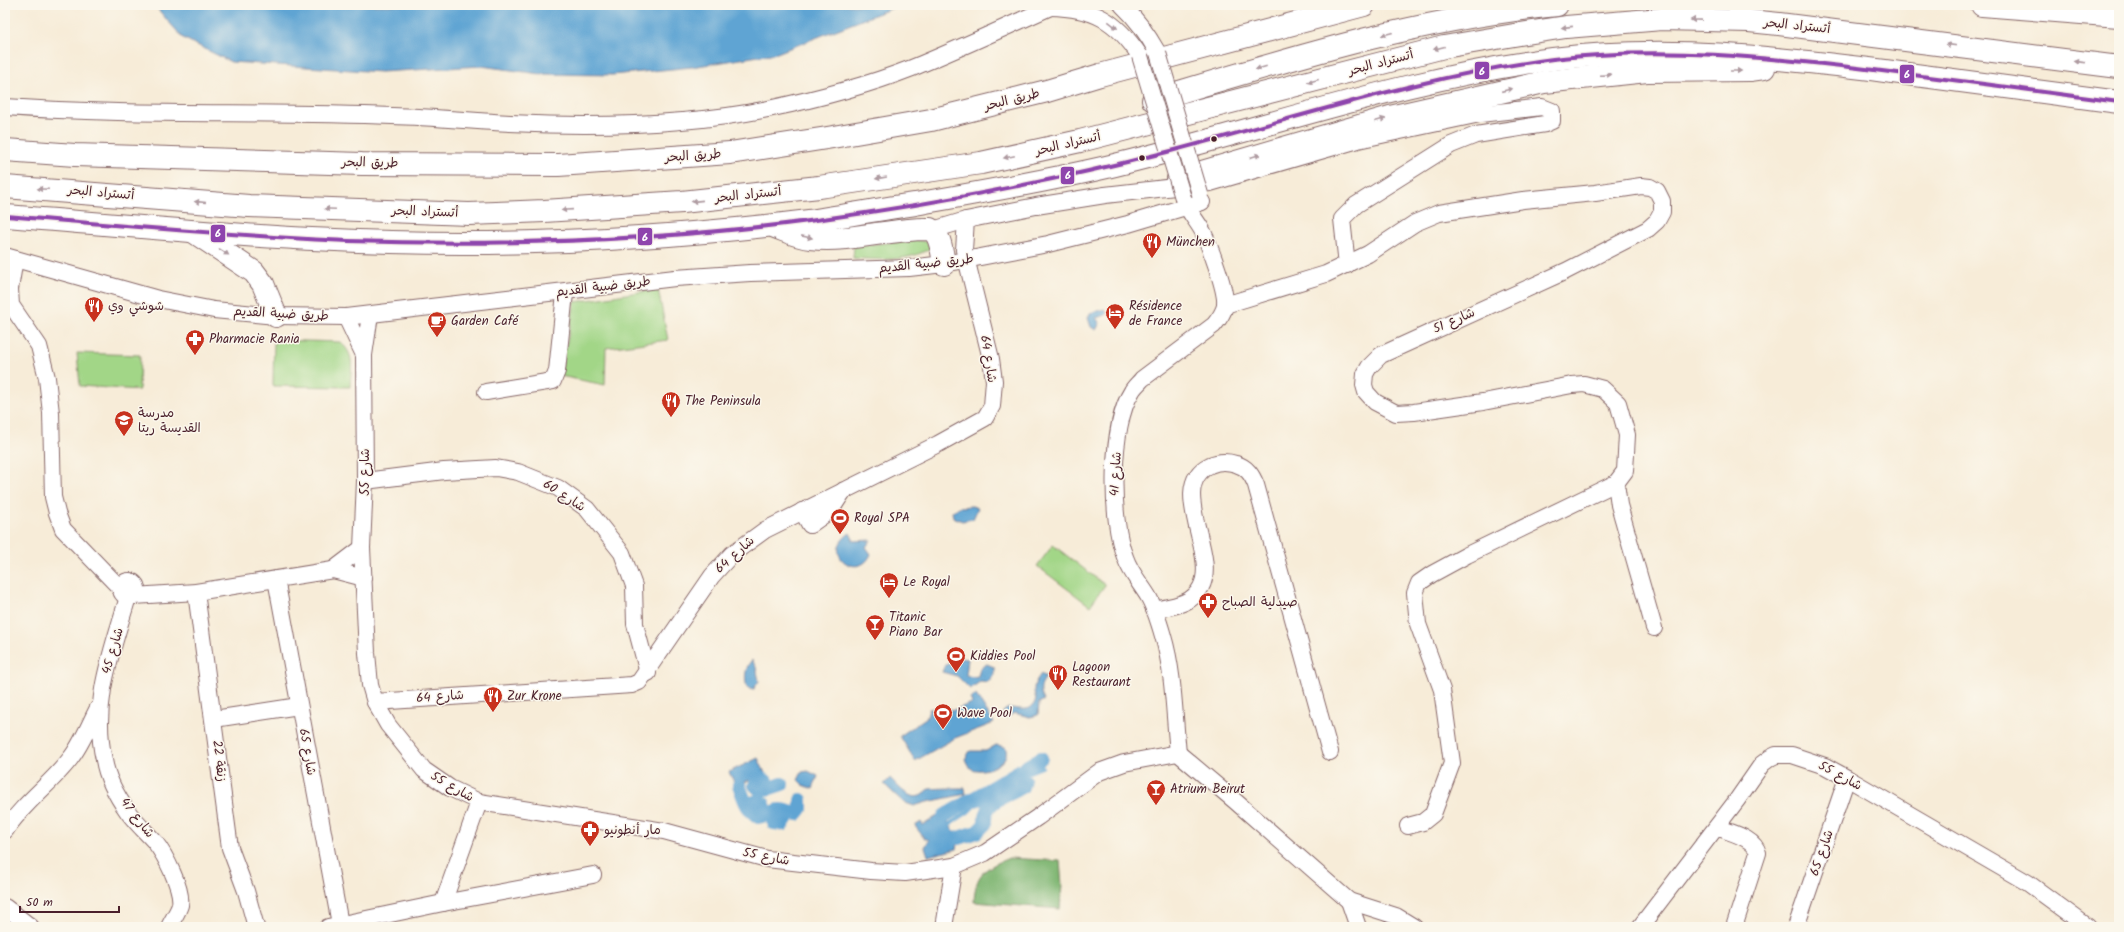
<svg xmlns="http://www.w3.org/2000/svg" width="2124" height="932" font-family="Kalam,'Playpen Sans Arabic',sans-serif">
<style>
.green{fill:#a2d687;stroke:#767a59}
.forest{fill:#81b774;stroke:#666b50}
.water{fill:#5ea4d3;stroke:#54627f}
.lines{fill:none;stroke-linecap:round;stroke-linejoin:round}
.stream{stroke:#5ea4d3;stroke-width:4}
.canal{stroke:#5ea4d3;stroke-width:14}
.minor-casing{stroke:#876768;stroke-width:18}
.highway-casing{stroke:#876768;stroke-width:24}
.minor{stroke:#fff;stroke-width:16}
.highway{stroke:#fff;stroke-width:22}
.minor-bridge-casing{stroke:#876768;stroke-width:18;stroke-linecap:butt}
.minor-bridge{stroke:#fff;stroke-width:16}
.bus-1-casing{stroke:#fbf7ec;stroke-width:7}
.bus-1{stroke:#8e44ad;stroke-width:4}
.oneway{fill:#ae9aa0}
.bus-dot{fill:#4a1f2b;stroke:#fbf7ec;stroke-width:1.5}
.labels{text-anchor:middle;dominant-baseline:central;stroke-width:3;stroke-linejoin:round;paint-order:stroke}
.street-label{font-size:13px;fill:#4a1f2b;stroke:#fbf7ec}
.poi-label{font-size:13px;fill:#4a1f2b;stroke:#fbf7ec;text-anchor:start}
.line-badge{stroke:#fbf7ec;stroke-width:1.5}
.badge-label{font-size:11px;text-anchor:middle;font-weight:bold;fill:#fff}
</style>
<rect width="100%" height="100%" fill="#fbf7ec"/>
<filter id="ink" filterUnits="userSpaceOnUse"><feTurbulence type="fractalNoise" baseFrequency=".025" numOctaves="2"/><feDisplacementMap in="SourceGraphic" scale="8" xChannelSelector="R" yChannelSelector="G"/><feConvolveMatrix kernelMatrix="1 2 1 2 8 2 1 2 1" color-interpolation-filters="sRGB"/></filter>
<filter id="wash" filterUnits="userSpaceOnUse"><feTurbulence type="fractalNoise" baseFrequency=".012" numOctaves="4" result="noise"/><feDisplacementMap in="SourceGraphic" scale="16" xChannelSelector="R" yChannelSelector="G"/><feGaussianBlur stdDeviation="0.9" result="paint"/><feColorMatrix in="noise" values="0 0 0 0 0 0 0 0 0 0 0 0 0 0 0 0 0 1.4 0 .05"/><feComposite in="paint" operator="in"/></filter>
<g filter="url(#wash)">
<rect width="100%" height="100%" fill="#f7ecd8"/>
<g class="green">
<path d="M 917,240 L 927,242 L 930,248 C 910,262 877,260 853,258 L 854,246 Z"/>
<path d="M 658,289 L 668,340 L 606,348 L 605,385 L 560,376 L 575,302 Z"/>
<path d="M 274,340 L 340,342 C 356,355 351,368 350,387 L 273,386 Z"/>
<path d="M 77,353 L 140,355 L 139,390 L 80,386 Z"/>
<path d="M 1053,545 L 1105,585 L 1090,606 L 1037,566 Z"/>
</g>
<path class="forest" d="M 1009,858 L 1060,861 L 1062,885 L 1060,909 L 974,902 C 975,874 984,868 1009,858 Z"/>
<g class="water">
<path d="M 154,5 L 900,5 L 777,53 L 692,67 L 612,75 L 540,74 L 481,66 L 381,72 L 231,62 L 183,38 Z"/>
<path d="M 1105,309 L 1107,313 L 1106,315 L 1096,318 L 1100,323 L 1096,330 L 1091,327 L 1088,318 L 1090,313 Z"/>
<path d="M 972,506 L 978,508 L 973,519 L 962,521 L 953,517 L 952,512 L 959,507 Z"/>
<path d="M 850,533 L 854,541 L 871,540 L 866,547 L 871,554 C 859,582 819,554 850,533 Z"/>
<path d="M 960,658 L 968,659 L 966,675 L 972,677 L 978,676 L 980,668 L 987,664 L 994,667 L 994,675 L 988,682 L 981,681 L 970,689 L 957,676 L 942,672 L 945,665 Z"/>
<path d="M 752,660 L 756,667 L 759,681 L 753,690 L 747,687 C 744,678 745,667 752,660 Z"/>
<path d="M 1041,674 L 1046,677 C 1040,685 1039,692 1044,700 L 1039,703 L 1038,715 L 1030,717 L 1014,713 L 1006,718 L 1003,712 L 1008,708 C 1022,708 1031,714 1036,699 C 1032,688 1034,683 1041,674 Z"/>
<path d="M 976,695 L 994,723 L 955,738 L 915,761 L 900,736 L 927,717 L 929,709 L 940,707 L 954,710 L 972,703 L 970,698 Z"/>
<path d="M 996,745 L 1005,747 C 1013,762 985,774 972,769 C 968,767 967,763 965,759 L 970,751 L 986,751 Z"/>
<path d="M 758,758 L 765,773 L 736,786 L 729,772 Z"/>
<path d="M 808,771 L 818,776 L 813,789 L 803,785 L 798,780 L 802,772 Z"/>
<path d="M 890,778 C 898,785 909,802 922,795 C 925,793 925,790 929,789 C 941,788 953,788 965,788 L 966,794 L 927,802 L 914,806 L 903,802 L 884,784 Z"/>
<path d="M 942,813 L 959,838 L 957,849 L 928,856 L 925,847 L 929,840 L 924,838 L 915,826 L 921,822 L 923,825 Z"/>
</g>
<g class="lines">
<g class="stream">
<path d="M 1030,770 L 1040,763"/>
<path d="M 947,820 L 965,808 L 982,803 L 1005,784 L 1013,780"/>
<path d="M 950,824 L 968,812 L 981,799 L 1006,789 L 1019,776 L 1042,767"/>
</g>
<g class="canal">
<path d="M 766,781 L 762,779 L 757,780 L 755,785 L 761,791 L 782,784"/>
<path d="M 739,785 C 743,795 747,816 762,814 L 765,809 L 764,804 L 758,801 L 752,803 L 751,811 L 758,817 C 766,815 774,813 782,812 L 787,816 L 783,823 L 775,822 L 773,815 C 778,810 782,810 788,813 L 788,816 L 783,824 L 774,823 L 771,816 C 778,805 787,812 797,814 L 801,809 L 801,800"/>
<path d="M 944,816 L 1041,758"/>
<path d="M 959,838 L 977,832 L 985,824 C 983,800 1005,798 1022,787 L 1024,779"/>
</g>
</g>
</g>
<g filter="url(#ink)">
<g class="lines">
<g class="minor-casing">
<g id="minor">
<path d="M 1122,5 C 1137,19 1148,35 1158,53"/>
<path d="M 1050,7 C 1094,8 1116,20 1140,56"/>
<path d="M 5,107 C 134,116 263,111 392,116 C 432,117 471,121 510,123 C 592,127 688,125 768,109 C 816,99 866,86 912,68 C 961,48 1008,26 1055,5"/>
<path d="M 933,230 L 966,220 L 1036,206 L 1105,195 L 1210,183 L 1358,140 L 1480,114 L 1542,107 L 1552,111 L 1552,121 L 1545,124 L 1476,135 L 1451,145 L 1356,205 L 1342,219 L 1347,265"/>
<path d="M 5,256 L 158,299 L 214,310 L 276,316 L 346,317 L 675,278 L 750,273 L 909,268 L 944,264 L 1048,244 L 1128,224 L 1202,202"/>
<path d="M 15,259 L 10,289 L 11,305 L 39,346 L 47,378 L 51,413 L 53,497 L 57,513 L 63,529 L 120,588"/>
<path d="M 1225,305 L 1326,274 L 1368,254 L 1415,223 L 1439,213 L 1523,200 L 1595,193 L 1641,186 L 1650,187 L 1657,191 L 1662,201 L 1662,212 L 1657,221 L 1648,229 L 1566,271 L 1381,355 L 1369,367 L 1365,374 L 1364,385 L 1366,392 L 1375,402 L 1396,413 L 1414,412 L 1483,402 L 1572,385 L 1584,384 L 1603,389 L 1618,403 L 1627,435 L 1625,471 L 1616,483 L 1467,555 L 1432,574 L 1419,583 L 1415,593 L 1418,624 L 1442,690 L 1452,763 L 1433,814 L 1423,822 L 1408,826"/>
<path d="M 370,315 L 364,355 L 365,481 L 362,548 L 367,653 L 370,685 L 375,702 L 388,725 L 424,770 L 450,788 L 479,802 L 664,831 L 767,859 L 871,871 L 905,873 L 954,866 L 985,853 L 1038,817 L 1099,772 L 1124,763 L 1178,753"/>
<path d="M 346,317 L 364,355"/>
<path d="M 486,392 L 553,381 L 557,371 L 565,293"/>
<path d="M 365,481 L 444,471 L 496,468 L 518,472 L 558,488 L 587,509 L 622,553 L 634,586 L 635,624 L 648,673"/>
<path d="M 1616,483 L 1619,505 L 1654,628"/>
<path d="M 802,511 L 810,525 L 831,510 L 844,490"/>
<path d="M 333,570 L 362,548"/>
<path d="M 276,579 L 340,924"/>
<circle cx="129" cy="589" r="8"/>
<path d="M 196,592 L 230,848 L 246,891 L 256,927"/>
<path d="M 134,596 L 196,592 L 333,570 L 364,578"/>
<path d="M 128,597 C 112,651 91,704 104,760 C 107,778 118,798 128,812 C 136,823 146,832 155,842 C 165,855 183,889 180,905 C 178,912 172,920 169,927"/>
<path d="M 1154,610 C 1172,606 1192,605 1201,587 C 1219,554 1166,486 1210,465 C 1219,461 1227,461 1236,464 C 1247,467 1252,475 1256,485 L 1330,752"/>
<path d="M 375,702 L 632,685 L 639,682 L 712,576 L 732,554 L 765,530 L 938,444 L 985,418 L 992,406 L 994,381 L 991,359 L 964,250 L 966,220"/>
<path d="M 214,719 L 299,706"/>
<path d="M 1178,753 C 1174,714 1174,673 1163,636 C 1159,622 1155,608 1148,596 C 1140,583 1130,572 1125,557 C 1110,520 1110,425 1132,391 C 1134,387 1139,383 1142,379 L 1214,325 C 1219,319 1223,314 1225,306 C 1227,291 1210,247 1203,232 C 1197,220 1187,211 1183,198"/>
<path d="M 1178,753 L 1235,801 L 1349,901 L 1396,916 L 1414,927"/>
<path d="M 1717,827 C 1730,833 1754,837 1758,853 L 1734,927"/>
<path d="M 5,831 C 23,803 50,785 70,759 C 82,744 89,725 98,708"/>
<path d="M 1349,901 L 1358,927"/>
<path d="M 443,903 L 479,802"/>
<path d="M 5,907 L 31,927"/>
<path d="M 328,927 L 443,903 L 593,875"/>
<path d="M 944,927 L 954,866"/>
<path d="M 1640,927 L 1737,800 L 1762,764 L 1770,758 L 1776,755 L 1792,755 L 1825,766 L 1847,778 L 2028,883 L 2088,927"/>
<path d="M 1796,927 L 1847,778"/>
</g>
</g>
<g class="highway-casing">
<g id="highway">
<path d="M 1982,5 L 2119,16"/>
<path d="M 1153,100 C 1286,60 1419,18 1557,5"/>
<path d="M 5,150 L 75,155 L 362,164 L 558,165 L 730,153 L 827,138 L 931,120 L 1047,91 L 1100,75 L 1364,5"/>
<path d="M 1178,179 L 1390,117 L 1544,82 L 1647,71 L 1750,70 L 1764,68"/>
<path d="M 5,187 L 249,206 L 469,214 L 544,211 L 682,202 L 819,187 L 981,163 L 1080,141 L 1444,47 L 1520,34 L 1566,27 L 1662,19 L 1749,21 L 1779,24 L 2119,67"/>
<path d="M 5,216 C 133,226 262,239 391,242 C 530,246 671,238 809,221 C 844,216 879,209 915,204 C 982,192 1049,181 1115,165 C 1261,130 1404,78 1553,59 C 1666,45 1773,57 1885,71 C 1963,81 2041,91 2119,102"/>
<path d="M 775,227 C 786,231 798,237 810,238 C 850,243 890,228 930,229 C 941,234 942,253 944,264"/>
<path d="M 194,232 L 254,272 L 263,284 L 276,316"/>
</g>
</g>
<use href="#minor" class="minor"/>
<use href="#highway" class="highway"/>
<g class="minor-bridge-casing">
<g id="minor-bridge">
<path d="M 1158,53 L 1200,194"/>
<path d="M 1140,56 L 1183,198"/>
</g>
</g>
<use href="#minor-bridge" class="minor-bridge"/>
<g class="bus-1-casing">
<path id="bus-1" d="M 5,216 C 119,225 233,236 348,241 C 501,246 656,241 809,221 C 929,205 1050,182 1167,152 C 1295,119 1421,76 1553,59 C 1660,46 1768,57 1874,70 C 1956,80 2037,91 2119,102"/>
</g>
<use href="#bus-1" class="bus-1"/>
</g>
<defs><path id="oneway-solid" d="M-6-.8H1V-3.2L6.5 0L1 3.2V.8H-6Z"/></defs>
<g class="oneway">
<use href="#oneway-solid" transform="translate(1696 20) rotate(-179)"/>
<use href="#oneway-solid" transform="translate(1113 25) rotate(38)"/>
<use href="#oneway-solid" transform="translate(1567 27) rotate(174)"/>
<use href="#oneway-solid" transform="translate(1387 34) rotate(165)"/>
<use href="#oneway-solid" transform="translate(1951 45) rotate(-173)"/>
<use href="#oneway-solid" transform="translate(1439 48) rotate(166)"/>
<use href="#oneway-solid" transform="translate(2080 62) rotate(-173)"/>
<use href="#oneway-solid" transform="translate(1261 68) rotate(164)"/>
<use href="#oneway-solid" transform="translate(1736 71)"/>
<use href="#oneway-solid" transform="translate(1606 75) rotate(-4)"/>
<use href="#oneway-solid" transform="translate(1313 81) rotate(165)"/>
<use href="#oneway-solid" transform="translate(1507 90) rotate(-13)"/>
<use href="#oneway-solid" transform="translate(1380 120) rotate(-16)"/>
<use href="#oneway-solid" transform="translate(1255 156) rotate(-16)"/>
<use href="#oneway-solid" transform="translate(1009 157) rotate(168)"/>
<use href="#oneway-solid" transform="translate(881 178) rotate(171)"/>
<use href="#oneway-solid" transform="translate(43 189) rotate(-177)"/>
<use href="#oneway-solid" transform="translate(697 201) rotate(174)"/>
<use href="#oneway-solid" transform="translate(200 202) rotate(-175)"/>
<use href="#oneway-solid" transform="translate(330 209) rotate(-178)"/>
<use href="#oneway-solid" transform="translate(567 210) rotate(176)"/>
<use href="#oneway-solid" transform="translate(807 237) rotate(11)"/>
<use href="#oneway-solid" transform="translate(224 252) rotate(33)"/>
</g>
</g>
<defs>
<g id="restaurant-pin" transform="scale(1)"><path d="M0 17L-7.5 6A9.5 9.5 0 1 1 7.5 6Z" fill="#c8321e" stroke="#fbf7ec"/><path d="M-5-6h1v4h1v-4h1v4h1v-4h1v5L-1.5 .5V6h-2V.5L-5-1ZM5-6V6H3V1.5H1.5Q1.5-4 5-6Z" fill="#fff"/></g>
<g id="hotel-pin" transform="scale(1)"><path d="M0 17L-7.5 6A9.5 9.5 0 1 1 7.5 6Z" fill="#c8321e" stroke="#fbf7ec"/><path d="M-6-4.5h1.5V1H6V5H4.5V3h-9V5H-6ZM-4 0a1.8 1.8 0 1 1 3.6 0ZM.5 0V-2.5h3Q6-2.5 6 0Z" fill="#fff"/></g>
<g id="cafe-pin" transform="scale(1)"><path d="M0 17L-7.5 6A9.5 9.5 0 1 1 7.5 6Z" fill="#c8321e" stroke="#fbf7ec"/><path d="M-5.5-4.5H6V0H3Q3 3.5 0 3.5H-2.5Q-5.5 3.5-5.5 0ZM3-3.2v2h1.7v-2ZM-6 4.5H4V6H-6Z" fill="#fff"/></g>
<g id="pharmacy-pin" transform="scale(1)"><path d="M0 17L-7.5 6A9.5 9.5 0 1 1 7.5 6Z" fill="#c8321e" stroke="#fbf7ec"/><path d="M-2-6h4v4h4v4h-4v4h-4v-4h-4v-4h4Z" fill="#fff"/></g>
<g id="school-pin" transform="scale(1)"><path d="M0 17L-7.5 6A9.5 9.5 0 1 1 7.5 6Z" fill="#c8321e" stroke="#fbf7ec"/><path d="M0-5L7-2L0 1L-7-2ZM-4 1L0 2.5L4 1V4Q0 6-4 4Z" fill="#fff"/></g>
<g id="stadium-pin" transform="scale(1)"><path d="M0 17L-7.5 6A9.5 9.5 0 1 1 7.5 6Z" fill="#c8321e" stroke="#fbf7ec"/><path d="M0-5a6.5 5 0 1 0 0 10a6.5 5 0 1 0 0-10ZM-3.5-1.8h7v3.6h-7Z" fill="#fff"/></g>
<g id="bar-pin" transform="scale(1)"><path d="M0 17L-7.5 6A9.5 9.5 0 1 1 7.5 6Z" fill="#c8321e" stroke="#fbf7ec"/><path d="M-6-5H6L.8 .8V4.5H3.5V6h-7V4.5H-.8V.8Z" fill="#fff"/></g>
</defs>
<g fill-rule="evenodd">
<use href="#restaurant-pin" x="1152" y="242"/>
<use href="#restaurant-pin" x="94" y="306"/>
<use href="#hotel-pin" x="1115" y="313"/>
<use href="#cafe-pin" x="437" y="321"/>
<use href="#pharmacy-pin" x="195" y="339"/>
<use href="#restaurant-pin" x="671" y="401"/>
<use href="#school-pin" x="124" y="420"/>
<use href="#stadium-pin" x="840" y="518"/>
<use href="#hotel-pin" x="889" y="582"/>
<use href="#pharmacy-pin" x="1208" y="602"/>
<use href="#bar-pin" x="875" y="624"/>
<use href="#stadium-pin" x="956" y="656"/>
<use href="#restaurant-pin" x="1058" y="674"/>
<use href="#restaurant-pin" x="493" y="696"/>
<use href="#stadium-pin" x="943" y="713"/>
<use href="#bar-pin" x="1156" y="789"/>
<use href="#pharmacy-pin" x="590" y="830"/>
</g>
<g class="bus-dot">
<circle cx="1214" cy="139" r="3.5"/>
<circle cx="1142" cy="158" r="3.5"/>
</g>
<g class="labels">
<g class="street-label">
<text transform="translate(1797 26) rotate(6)">أتستراد البحر</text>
<text transform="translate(1381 63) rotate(-15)">أتستراد البحر</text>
<text transform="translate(1012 100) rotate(-14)">طريق البحر</text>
<text transform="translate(1068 144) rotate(-13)">أتستراد البحر</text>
<text transform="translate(693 156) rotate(-4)">طريق البحر</text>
<text transform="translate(370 163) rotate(1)">طريق البحر</text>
<text transform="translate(101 193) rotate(5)">أتستراد البحر</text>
<text transform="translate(748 195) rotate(-6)">أتستراد البحر</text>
<text transform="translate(425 212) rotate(2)">أتستراد البحر</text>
<text transform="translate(926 264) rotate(-6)">طريق ضبية القديم</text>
<text transform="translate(603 287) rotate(-7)">طريق ضبية القديم</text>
<text transform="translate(281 314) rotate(3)">طريق ضبية القديم</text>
<text transform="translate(1454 321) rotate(-24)">شارع 51</text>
<text transform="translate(988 359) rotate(81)">شارع 64</text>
<text transform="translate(365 472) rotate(-90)">شارع 55</text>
<text transform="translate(1116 474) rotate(-87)">شارع 41</text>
<text transform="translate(564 496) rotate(33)">شارع 60</text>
<text transform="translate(735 555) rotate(-42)">شارع 64</text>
<text transform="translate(113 651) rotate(-74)">شارع 45</text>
<text transform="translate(440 697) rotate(-4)">شارع 64</text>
<text transform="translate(307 752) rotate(80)">شارع 65</text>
<text transform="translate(219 761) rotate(83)">زنقة 22</text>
<text transform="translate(1840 776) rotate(28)">شارع 55</text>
<text transform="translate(452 787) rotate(30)">شارع 55</text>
<text transform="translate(137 818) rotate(52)">شارع 47</text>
<text transform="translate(1822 853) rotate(-71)">شارع 65</text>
<text transform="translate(766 857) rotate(11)">شارع 55</text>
</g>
<g class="poi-label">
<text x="1166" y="242">München</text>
<text x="108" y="306">شوشي وي</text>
<text x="1129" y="306">Résidence<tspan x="1129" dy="15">de France</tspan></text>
<text x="451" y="321">Garden Café</text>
<text x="209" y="339">Pharmacie Rania</text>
<text x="685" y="401">The Peninsula</text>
<text x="138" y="413">مدرسة<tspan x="138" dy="15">القديسة ريتا</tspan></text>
<text x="854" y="518">Royal SPA</text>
<text x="903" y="582">Le Royal</text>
<text x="1222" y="602">صيدلية الصباح</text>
<text x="889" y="617">Titanic<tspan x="889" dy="15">Piano Bar</tspan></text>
<text x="970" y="656">Kiddies Pool</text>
<text x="1072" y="667">Lagoon<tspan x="1072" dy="15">Restaurant</tspan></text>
<text x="507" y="696">Zur Krone</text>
<text x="957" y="713">Wave Pool</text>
<text x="1170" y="789">Atrium Beirut</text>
<text x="604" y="830">مار أنطونيو</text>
</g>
</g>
<g class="line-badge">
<rect x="1474" y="61" width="16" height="19" rx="4" fill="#8e44ad"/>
<rect x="1899" y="64" width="16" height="20" rx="4" fill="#8e44ad"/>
<rect x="1060" y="166" width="15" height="19" rx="4" fill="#8e44ad"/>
<rect x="210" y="224" width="16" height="19" rx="4" fill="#8e44ad"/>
<rect x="637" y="227" width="16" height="19" rx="4" fill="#8e44ad"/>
</g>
<g class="badge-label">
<text x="1482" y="75">6</text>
<text x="1907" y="78">6</text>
<text x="1068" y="179">6</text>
<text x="218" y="237">6</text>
<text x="645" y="241">6</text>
</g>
<rect width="2124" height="932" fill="none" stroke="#fbf7ec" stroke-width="20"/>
<path d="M20 906v6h99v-6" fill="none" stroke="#4a1f2b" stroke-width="2"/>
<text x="26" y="906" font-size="12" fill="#4a1f2b" stroke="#fbf7ec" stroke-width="3" paint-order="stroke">50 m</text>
</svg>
